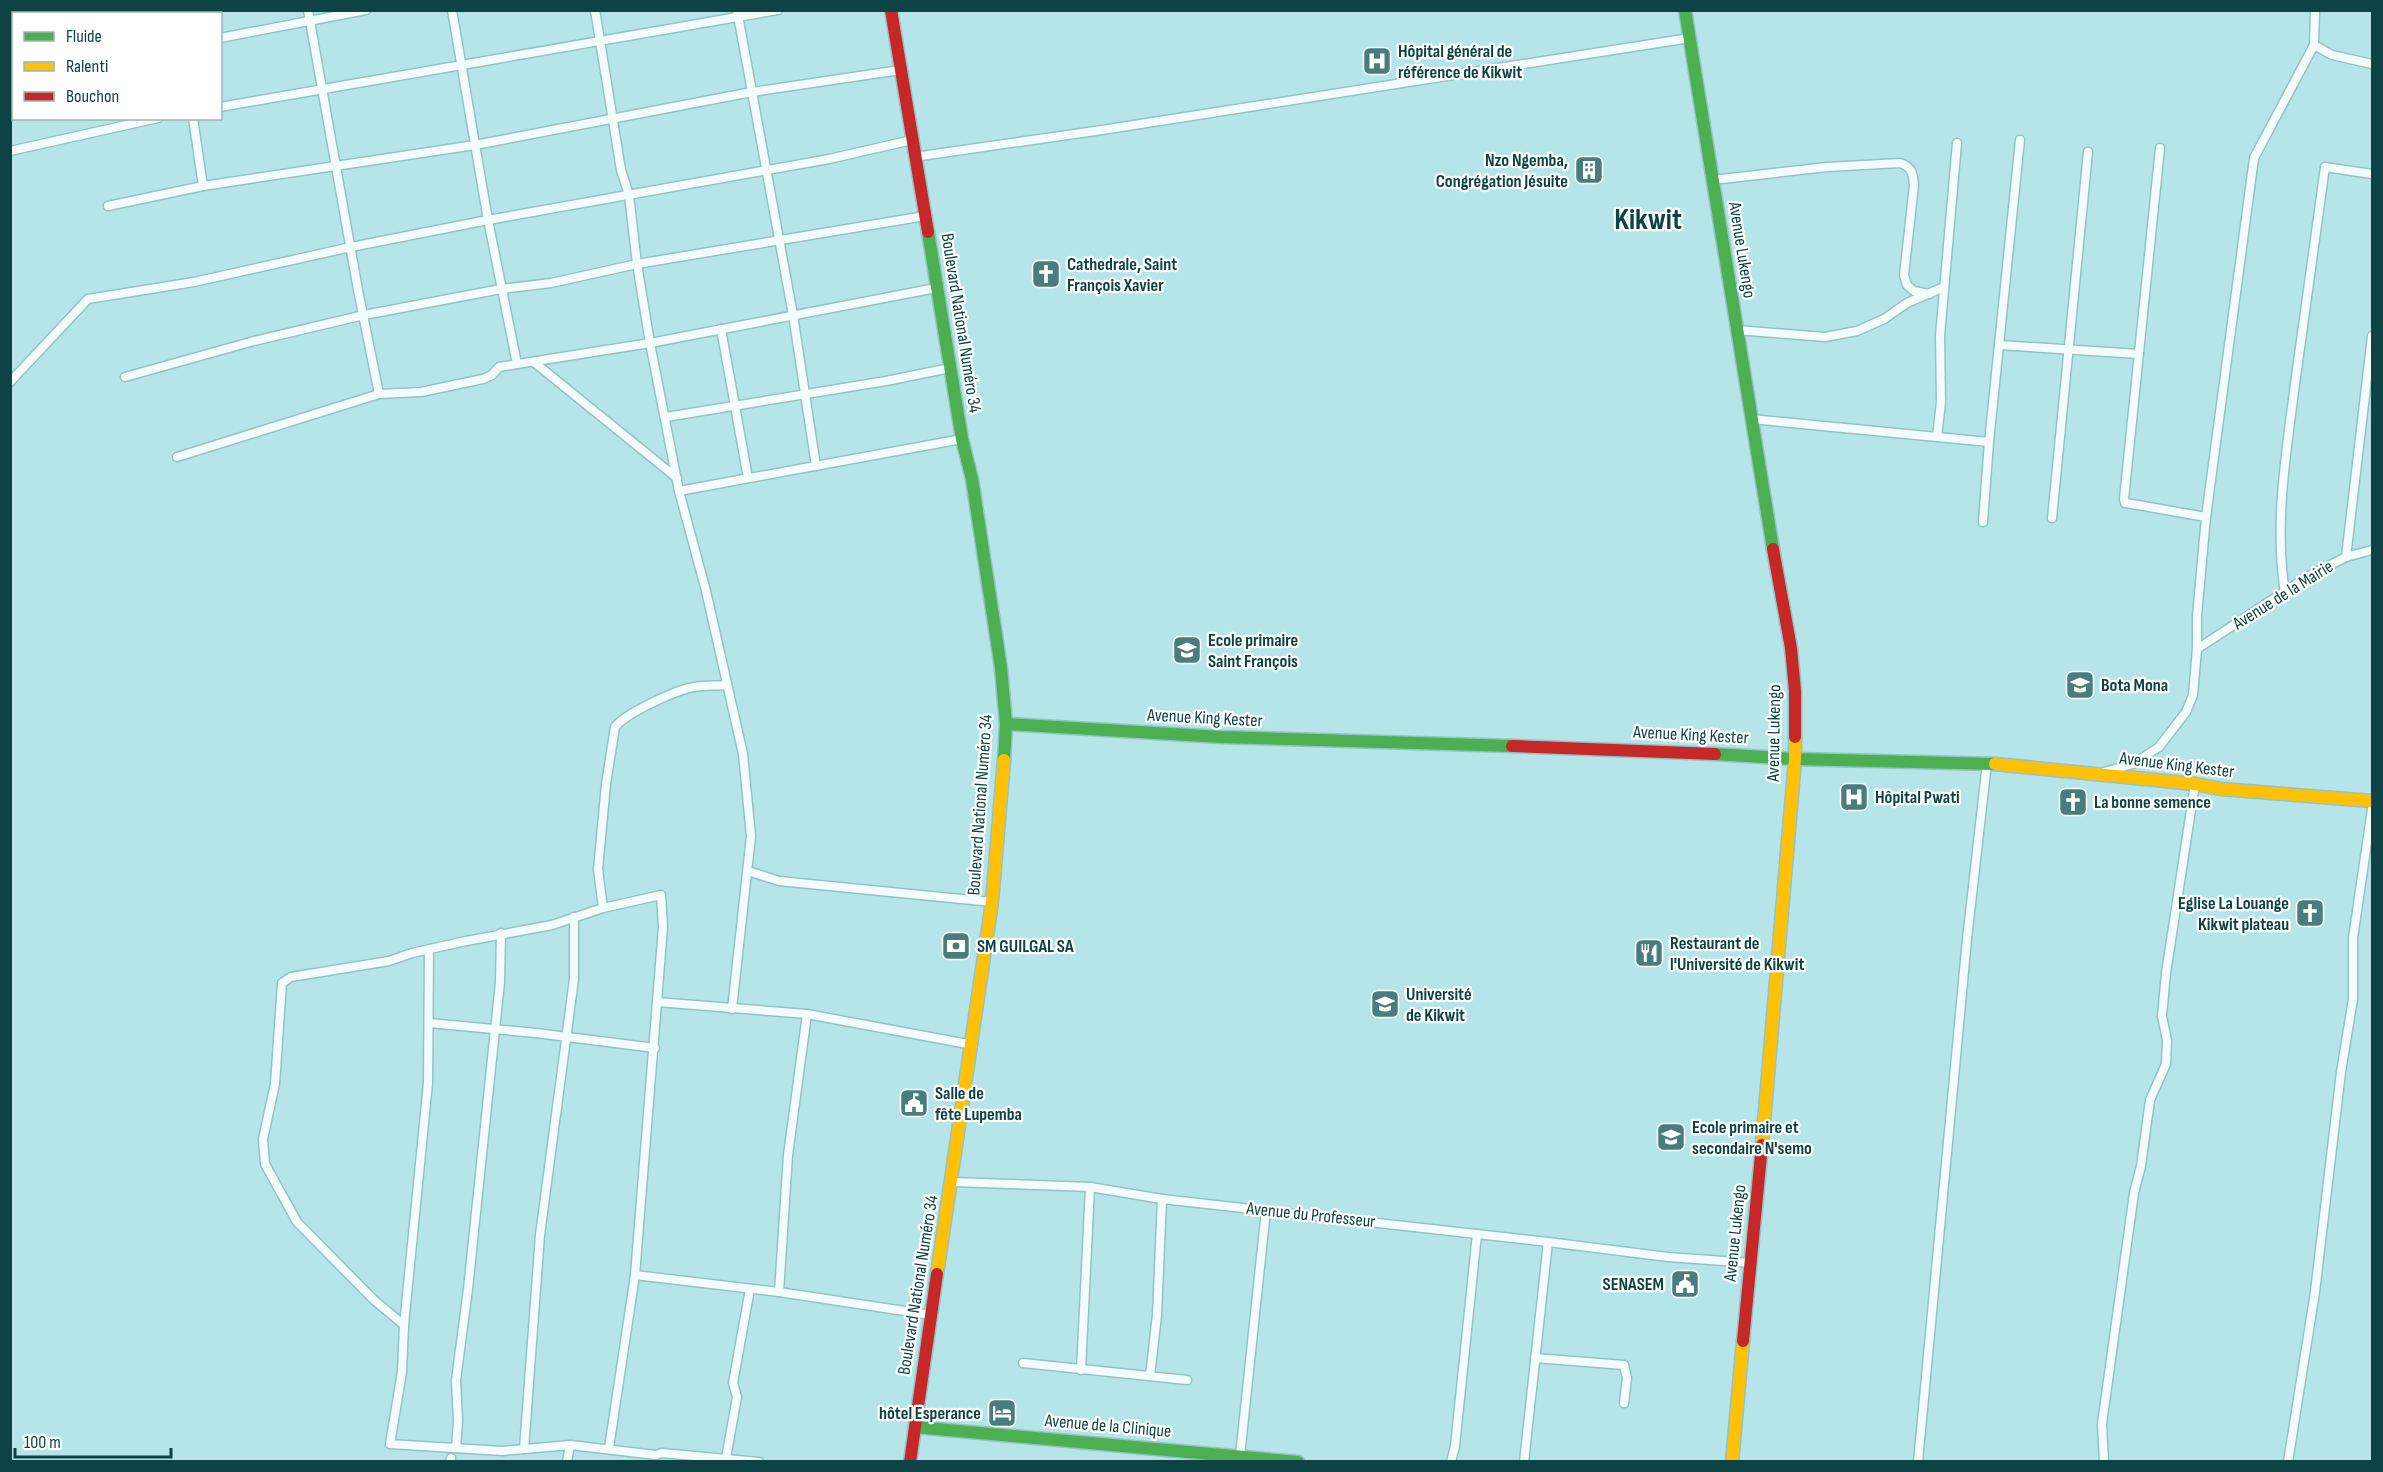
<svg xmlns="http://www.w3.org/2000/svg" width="2383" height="1472" font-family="'Sofia Sans Condensed',sans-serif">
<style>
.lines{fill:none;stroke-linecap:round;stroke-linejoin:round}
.street-casing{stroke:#95c3c5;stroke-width:11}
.fast-casing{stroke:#95c3c5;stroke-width:15}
.slow-casing{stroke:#95c3c5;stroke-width:15}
.jam-casing{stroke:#95c3c5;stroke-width:15}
.street{stroke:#f4fbfc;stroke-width:8}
.fast{stroke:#4caf50;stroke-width:12}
.slow{stroke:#ffc107;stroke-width:12}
.jam{stroke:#c62828;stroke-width:12}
.labels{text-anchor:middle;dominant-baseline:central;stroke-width:4.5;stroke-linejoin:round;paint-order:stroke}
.poi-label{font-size:18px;font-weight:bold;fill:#0d4345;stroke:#fff;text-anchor:start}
.street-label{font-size:18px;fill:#0d4345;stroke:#fff}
.town-label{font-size:30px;font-weight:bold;fill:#0d4345;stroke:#fff}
</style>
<rect width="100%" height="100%" fill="#b5e5e8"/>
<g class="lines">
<g class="street-casing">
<g id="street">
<path d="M 171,10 L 172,14"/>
<path d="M 308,10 L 358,290 L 379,394"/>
<path d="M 452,10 L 488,220 L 517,364"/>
<path d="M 595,10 L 621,170 L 629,195 L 637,264 L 650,343 L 679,491 L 706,591 L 743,754 L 751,836 L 732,1009"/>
<path d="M 737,10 L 793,315 L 816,466"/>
<path d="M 220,38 L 366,10"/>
<path d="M 2314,45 L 2332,55 L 2372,64"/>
<path d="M 10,80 L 14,79"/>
<path d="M 220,107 L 778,10"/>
<path d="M 193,118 L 203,186"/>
<path d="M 2160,148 L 2124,499 L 2125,503 L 2132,504 L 2206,517"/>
<path d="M 10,151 L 158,118"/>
<path d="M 914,157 L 1102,130 L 1690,38"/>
<path d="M 1713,180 L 1827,167 L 1900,163 C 1912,167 1913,173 1914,185 L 1904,275 L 1907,285 L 1914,291 L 1929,294"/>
<path d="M 108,206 L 203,186 L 475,145 L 752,92 L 900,70"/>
<path d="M 721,329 L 748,478"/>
<path d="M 1737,330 L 1825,337 L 1857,331 L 1884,319 L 1907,303 L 1944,287"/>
<path d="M 1999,345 L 2139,354"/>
<path d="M 535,363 L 677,478"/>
<path d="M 125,377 L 254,341 L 364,315 L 501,289 L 551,283 L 637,264 L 925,216"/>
<path d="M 10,382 L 88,299 L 194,282 L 351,247 L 488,220 L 829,159 L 912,140"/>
<path d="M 666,417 L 886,381 L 950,368"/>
<path d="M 1751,419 L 1989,442"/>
<path d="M 1937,437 L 1941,402 L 1940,336 L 1957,143"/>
<path d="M 177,457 L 379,394 L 421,392 L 483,379 L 492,375 L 499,367 L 650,343 L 936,288"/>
<path d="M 679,491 L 962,439"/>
<path d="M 2052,518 L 2088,152"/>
<path d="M 1983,522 L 1989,442 L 2020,140"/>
<path d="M 2346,557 L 2372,336"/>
<path d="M 2285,593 C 2274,524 2286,454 2295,384 C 2305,312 2315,240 2325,167 L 2372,174"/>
<path d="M 2197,649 L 2307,577 L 2346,557 L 2372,550"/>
<path d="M 2104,772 L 2133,764 L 2159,747 L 2186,712 L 2193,695 L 2197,649 L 2197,616 L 2206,517 L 2254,158 L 2314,45 L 2315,10"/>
<path d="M 748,871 L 779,881 L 992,902"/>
<path d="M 603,908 L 598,869 L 606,784 L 615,727 C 626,713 676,690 694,687 C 705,685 717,686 727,685"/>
<path d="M 429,951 L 428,1083 L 404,1325 L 402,1372 L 390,1444 L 502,1451 L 570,1445 L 656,1455 L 662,1453 L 759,1462"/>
<path d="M 657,1002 L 807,1014 L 973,1045"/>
<path d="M 429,1023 L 536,1033 L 655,1048"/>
<path d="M 953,1182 L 1090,1187 L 1162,1199 L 1548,1242 L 1668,1257 L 1751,1263"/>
<path d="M 635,1275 L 779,1292 L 931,1315"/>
<path d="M 779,1292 L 788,1155 L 807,1014"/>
<path d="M 404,1325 L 374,1300 L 297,1222 L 265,1164 L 263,1139 L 275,1084 L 282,983 L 291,977 L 389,961 L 412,953 L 466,941 L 552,925 L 603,908 L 661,895 L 663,927 L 635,1275 L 609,1448"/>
<path d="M 1535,1358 L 1624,1365 L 1627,1378 L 1624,1403"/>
<path d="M 1023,1363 L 1187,1380"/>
<path d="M 1081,1370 L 1090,1187"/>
<path d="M 1150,1376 L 1157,1315 L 1162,1199"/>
<path d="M 456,1448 L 458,1421 L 456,1380 L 468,1289 L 500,982 L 501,933"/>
<path d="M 524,1449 L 540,1235 L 574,979 L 574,917"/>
<path d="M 1240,1456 L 1266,1210"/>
<path d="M 726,1458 L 737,1397 L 733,1383 L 750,1289"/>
<path d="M 450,1462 L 451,1458"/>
<path d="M 567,1462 L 570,1445"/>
<path d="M 1451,1462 L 1455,1446 L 1477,1234"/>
<path d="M 1524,1462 L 1548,1242"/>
<path d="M 1918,1462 L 1967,939 L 1987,763"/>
<path d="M 2104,1462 L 2102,1424 L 2134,1193 L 2141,1166 L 2150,1100 L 2166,1064 L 2167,1040 L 2162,1016 L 2166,973 L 2195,784"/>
<path d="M 2288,1462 L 2315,1292 L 2341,1072 L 2353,999 L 2353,938 L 2372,809"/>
</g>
</g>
<g class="fast-casing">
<g id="fast">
<path d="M 1685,10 L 1773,549"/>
<path d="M 928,232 L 962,439 L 972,479 L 1001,668 L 1006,724 L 1004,760"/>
<path d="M 1006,724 L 1221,737 L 1512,746"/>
<path d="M 1715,754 L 1795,759 L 1995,764"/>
<path d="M 915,1427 L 1298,1462"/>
</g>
</g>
<g class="slow-casing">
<g id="slow">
<path d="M 1995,764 L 2195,784 L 2221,789 L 2372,801"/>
<path d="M 1762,1145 L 1795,759 L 1795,737"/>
<path d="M 937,1274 L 992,902 L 1004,760"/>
<path d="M 1732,1462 L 1743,1341"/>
</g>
</g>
<g class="jam-casing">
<g id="jam">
<path d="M 891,10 L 928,232"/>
<path d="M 1773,549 L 1791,648 L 1795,691 L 1795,737"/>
<path d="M 1512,746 L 1715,754"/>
<path d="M 1743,1341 L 1762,1145"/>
<path d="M 910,1462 L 937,1274"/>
</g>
</g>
<use href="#street" class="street"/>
<use href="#fast" class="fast"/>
<use href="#slow" class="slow"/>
<use href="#jam" class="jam"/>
</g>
<defs>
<g id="hospital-square" transform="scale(1.5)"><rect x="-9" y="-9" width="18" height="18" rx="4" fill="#487c7e" stroke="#fff"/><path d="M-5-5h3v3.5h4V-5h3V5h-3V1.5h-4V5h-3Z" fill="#fff"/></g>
<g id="building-square" transform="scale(1.5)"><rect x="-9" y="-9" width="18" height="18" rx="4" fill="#487c7e" stroke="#fff"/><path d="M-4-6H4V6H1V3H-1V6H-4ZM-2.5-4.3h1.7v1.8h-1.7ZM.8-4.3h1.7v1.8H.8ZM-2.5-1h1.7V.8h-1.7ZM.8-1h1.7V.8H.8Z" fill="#fff"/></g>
<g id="church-square" transform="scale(1.5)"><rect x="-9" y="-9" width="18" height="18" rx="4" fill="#487c7e" stroke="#fff"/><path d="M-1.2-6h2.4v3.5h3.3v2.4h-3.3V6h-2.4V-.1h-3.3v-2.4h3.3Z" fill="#fff"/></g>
<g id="school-square" transform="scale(1.5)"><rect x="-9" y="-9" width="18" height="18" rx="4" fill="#487c7e" stroke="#fff"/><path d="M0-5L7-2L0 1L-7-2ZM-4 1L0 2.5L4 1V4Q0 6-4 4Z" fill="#fff"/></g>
<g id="university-square" transform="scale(1.5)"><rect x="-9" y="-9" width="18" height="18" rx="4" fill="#487c7e" stroke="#fff"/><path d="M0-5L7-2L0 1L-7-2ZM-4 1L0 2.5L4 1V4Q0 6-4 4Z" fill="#fff"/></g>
<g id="bank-square" transform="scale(1.5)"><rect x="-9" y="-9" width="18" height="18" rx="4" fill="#487c7e" stroke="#fff"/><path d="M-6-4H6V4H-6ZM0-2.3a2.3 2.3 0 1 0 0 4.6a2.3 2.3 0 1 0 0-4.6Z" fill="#fff"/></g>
<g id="restaurant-square" transform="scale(1.5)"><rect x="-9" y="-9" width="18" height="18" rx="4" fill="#487c7e" stroke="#fff"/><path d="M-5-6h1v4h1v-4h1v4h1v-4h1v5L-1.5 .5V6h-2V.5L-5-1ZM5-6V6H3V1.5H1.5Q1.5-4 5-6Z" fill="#fff"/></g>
<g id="civic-square" transform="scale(1.5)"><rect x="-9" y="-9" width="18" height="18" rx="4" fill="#487c7e" stroke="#fff"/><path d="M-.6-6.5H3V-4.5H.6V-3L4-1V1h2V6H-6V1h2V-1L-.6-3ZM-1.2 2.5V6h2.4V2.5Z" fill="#fff"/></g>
<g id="hotel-square" transform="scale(1.5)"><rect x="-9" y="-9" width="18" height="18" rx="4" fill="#487c7e" stroke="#fff"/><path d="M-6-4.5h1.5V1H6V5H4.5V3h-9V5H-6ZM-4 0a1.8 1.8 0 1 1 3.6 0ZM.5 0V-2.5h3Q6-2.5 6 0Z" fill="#fff"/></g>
</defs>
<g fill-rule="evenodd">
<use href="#hospital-square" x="1377" y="61"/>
<use href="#building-square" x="1589" y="170"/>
<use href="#church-square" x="1046" y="274"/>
<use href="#school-square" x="1187" y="650"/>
<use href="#university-square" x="2080" y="685"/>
<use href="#hospital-square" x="1854" y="797"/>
<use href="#church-square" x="2073" y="802"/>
<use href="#church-square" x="2310" y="913"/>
<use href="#bank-square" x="956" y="946"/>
<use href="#restaurant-square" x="1649" y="953"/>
<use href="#university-square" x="1385" y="1004"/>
<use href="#civic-square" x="914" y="1103"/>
<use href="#university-square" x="1671" y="1137"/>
<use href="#civic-square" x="1685" y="1284"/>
<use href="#hotel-square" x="1002" y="1413"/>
</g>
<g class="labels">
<g class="poi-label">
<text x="1398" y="51">Hôpital général de<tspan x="1398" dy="21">référence de Kikwit</tspan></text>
<text x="1568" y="160" text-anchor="end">Nzo Ngemba,<tspan x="1568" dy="21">Congrégation Jésuite</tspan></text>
<text x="1067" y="264">Cathedrale, Saint<tspan x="1067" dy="21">François Xavier</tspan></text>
<text x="1208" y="640">Ecole primaire<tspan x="1208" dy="21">Saint François</tspan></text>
<text x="2101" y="685">Bota Mona</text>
<text x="1875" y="797">Hôpital Pwati</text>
<text x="2094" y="802">La bonne semence</text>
<text x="2289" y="903" text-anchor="end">Eglise La Louange<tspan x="2289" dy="21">Kikwit plateau</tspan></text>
<text x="1670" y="943">Restaurant de<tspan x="1670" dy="21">l'Université de Kikwit</tspan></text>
<text x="977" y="946">SM GUILGAL SA</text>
<text x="1406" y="994">Université<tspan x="1406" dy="21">de Kikwit</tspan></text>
<text x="935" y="1093">Salle de<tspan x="935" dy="21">fête Lupemba</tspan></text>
<text x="1692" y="1127">Ecole primaire et<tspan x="1692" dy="21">secondaire N'semo</tspan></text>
<text x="1664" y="1284" text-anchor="end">SENASEM</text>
<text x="981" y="1413" text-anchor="end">hôtel Esperance</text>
</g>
<g class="street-label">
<text transform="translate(1742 250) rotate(81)">Avenue Lukengo</text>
<text transform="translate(961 323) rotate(81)">Boulevard National Numéro 34</text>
<text transform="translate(2283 595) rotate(-32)">Avenue de la Mairie</text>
<text transform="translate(1205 718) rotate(3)">Avenue King Kester</text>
<text transform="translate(1774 733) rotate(-89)">Avenue Lukengo</text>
<text transform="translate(1691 735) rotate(3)">Avenue King Kester</text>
<text transform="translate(2177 765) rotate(7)">Avenue King Kester</text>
<text transform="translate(980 805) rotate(-86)">Boulevard National Numéro 34</text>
<text transform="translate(1311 1215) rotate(6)">Avenue du Professeur</text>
<text transform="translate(1735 1233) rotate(-84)">Avenue Lukengo</text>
<text transform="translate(918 1285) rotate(-81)">Boulevard National Numéro 34</text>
<text transform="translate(1108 1426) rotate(5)">Avenue de la Clinique</text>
</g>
<g class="town-label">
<text x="1648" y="220">Kikwit</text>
</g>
</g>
<rect width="2383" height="1472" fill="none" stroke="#0d4345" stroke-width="24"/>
<rect x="12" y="12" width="210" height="108" fill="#ffffff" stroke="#9eb4b5" stroke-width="1.5"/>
<rect x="24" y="32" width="30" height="9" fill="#4caf50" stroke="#9eb4b5" stroke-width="1.5"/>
<text x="66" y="42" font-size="18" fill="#0d4345">Fluide</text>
<rect x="24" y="62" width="30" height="9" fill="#ffc107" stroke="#9eb4b5" stroke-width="1.5"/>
<text x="66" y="72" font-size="18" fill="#0d4345">Ralenti</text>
<rect x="24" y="92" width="30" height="9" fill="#c62828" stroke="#9eb4b5" stroke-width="1.5"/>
<text x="66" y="102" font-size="18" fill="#0d4345">Bouchon</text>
<path d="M15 1448v9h156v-9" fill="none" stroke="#0d4345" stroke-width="3"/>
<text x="24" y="1448" font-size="18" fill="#0d4345" stroke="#ffffff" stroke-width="4.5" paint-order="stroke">100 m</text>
</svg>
